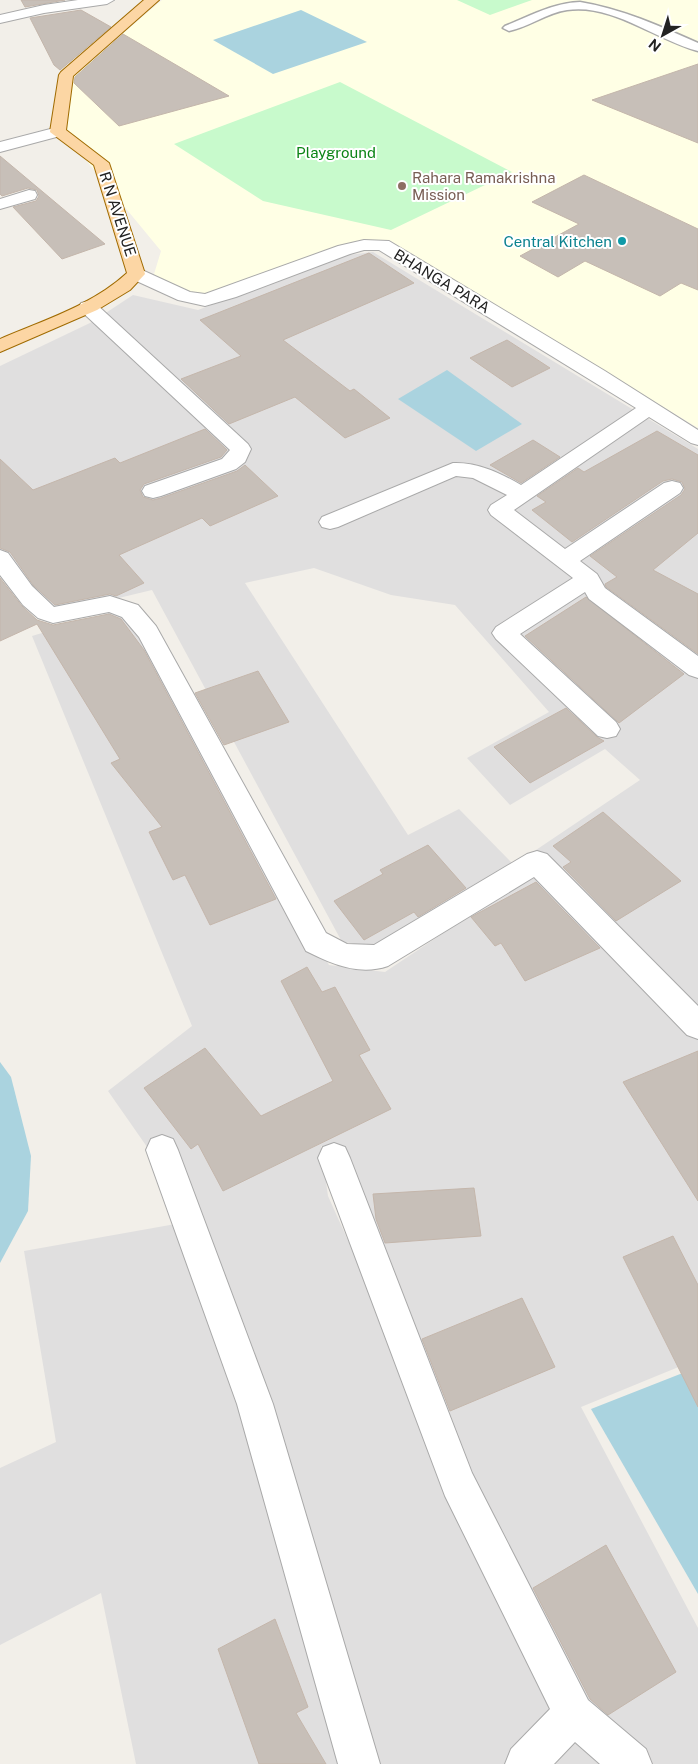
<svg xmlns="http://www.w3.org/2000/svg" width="698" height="1764" font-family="'Public Sans',sans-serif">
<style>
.residential{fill:#e0dfdf}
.education{fill:#ffffe5}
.park{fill:#c8facc}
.water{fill:#aad3df}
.building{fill:#c7bfb8;stroke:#c4b6ab}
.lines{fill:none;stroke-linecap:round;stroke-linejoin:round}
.service-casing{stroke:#a9a9a9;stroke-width:3}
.minor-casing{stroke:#a9a9a9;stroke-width:2}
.primary-casing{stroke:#a06b00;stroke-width:2}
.service{fill:#fff;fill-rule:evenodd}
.minor{fill:#fff;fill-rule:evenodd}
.primary{fill:#fcd6a4;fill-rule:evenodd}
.education-dot{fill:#8d6e63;stroke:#fff;stroke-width:2}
.culture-dot{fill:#0f9aa8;stroke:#fff;stroke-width:2}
.labels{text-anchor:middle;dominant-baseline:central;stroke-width:4;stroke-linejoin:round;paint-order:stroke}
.far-park-label{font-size:15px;fill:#0c8416;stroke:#fff}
.far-education-label{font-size:15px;fill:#785e54;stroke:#fff;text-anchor:start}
.far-street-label{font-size:15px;fill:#222;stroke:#fff}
.far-culture-label{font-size:15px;fill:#0d838f;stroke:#fff;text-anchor:end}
</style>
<rect width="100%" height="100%" fill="#f2efe9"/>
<g class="residential">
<path d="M 373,252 L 698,449 L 698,1023 L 533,852 L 640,780 L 605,749 L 510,805 L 467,758 L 549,712 L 455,605 L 391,595 L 314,568 L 245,583 L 408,835 L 459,809 L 513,864 L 382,947 L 342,942 L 152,590 L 52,614 L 0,553 L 0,366 L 92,322 L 133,295 L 198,310 L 340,256 Z"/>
<path d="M 129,607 L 329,965 L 385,972 L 539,869 L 698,1026 L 698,1359 L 581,1407 L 698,1628 L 698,1764 L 643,1764 L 594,1727 L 483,1504 L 334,1153 L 321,1146 L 328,1196 L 557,1705 L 615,1764 L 136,1764 L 101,1593 L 0,1645 L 0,1468 L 56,1442 L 24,1251 L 198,1220 L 108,1091 L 192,1026 L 32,636 Z"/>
</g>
<path class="education" d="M 162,0 L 698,0 L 698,428 L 389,240 L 340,245 L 205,295 L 151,284 L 161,251 L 62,131 L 65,83 Z"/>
<g class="park">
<path d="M 457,0 L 532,0 L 490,15 Z"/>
<path d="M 340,82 L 512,172 L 391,230 L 263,201 L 174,144 Z"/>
</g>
<g class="water">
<path d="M 301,10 L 367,42 L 273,74 L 213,40 Z"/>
<path d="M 447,370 L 522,424 L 476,451 L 398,399 Z"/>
<path d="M 0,1062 L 11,1077 L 31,1156 L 28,1211 L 0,1263 Z"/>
<path d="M 698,1367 L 698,1594 L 591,1409 Z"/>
</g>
<g class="building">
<path d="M 21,0 L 65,0 L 25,7 Z"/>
<path d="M 81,10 L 111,27 L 60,70 L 54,65 L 30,18 Z"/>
<path d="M 123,34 L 183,69 L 229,96 L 119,126 L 74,83 L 75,77 Z"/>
<path d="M 698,64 L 698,143 L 592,100 Z"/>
<path d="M 0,156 L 105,244 L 62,259 L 13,207 L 36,201 L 39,196 L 37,190 L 28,188 L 2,196 L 0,194 Z"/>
<path d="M 584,175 L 698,229 L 698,290 L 681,283 L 660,296 L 585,261 L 558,277 L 520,256 L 579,224 L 532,202 Z"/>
<path d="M 369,253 L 414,283 L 283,340 L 350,391 L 354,389 L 390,418 L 345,438 L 295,397 L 229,424 L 181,379 L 241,356 L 200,320 Z"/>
<path d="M 507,340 L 550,368 L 512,387 L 470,358 Z"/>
<path d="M 205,429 L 227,450 L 221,457 L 144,484 L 140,490 L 143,497 L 153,500 L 161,498 L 237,471 L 245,465 L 278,496 L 210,526 L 202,518 L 119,555 L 144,583 L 116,596 L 110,594 L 55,605 L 33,585 L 10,552 L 0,548 L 0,459 L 33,490 L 115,458 L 120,463 Z"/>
<path d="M 657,431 L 698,455 L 698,533 L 653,570 L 698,594 L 698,654 L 606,587 L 605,584 L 617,577 L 590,556 L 681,495 L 685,489 L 682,482 L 672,479 L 663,481 L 572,542 L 532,510 L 546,502 L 537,496 L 578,468 L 584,472 Z"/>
<path d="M 533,440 L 560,457 L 521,483 L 490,465 Z"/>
<path d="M 0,578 L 22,606 L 37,620 L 53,625 L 109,614 L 121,619 L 144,650 L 276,899 L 210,925 L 185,875 L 173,880 L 149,832 L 162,827 L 111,763 L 120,759 L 37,624 L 0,641 Z"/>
<path d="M 586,597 L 684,674 L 619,723 L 525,636 Z"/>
<path d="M 258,671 L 289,722 L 224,745 L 195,693 Z"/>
<path d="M 566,708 L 597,737 L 604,741 L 530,783 L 494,747 Z"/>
<path d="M 603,812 L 681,881 L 616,921 L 563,867 L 571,862 L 553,846 Z"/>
<path d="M 428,845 L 466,888 L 418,917 L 414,912 L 364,940 L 334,901 L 383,874 L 380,870 Z"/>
<path d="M 536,882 L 600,948 L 525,981 L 501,943 L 495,946 L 471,917 Z"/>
<path d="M 307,967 L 322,992 L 335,987 L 370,1050 L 359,1055 L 391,1109 L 223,1191 L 198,1144 L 191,1149 L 144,1088 L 205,1048 L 261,1116 L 333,1081 L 281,981 Z"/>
<path d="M 698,1051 L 698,1201 L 623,1082 Z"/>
<path d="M 474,1188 L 481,1236 L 385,1243 L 376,1219 L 373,1194 Z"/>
<path d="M 673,1236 L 698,1285 L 698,1407 L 623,1257 Z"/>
<path d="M 522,1298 L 555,1367 L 450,1411 L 422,1339 Z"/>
<path d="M 606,1545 L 676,1672 L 608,1715 L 590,1699 L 533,1588 Z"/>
<path d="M 275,1619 L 308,1707 L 296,1713 L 326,1764 L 259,1764 L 218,1649 Z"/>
</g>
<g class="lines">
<g class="service-casing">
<path id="service" d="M 580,2 C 622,9 660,26 698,43 L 698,51 C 656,40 612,3 567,10 C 546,13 529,27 509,31 L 503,28 L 505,26 C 530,16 553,3 580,2 Z"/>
</g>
<g class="minor-casing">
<g id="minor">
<path d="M 78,0 L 114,0 L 107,4 L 44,13 L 0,23 L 0,15 L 44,5 Z"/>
<path d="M 58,127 L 64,129 L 66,132 L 64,135 L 0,152 L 0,142 Z"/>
<path d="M 29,190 L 35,191 L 37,195 L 35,199 L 0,209 L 0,199 Z"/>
<path d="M 364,240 L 389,241 L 605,371 L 698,430 L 698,445 L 691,443 L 649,417 L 514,510 L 565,549 L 664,483 L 672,481 L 680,483 L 683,488 L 680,493 L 580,561 L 597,574 L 605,588 L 698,656 L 698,678 L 689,675 L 589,599 L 585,592 L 520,634 L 616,722 L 620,729 L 616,736 L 607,738 L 598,736 L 496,639 L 492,633 L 496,627 L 573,578 L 491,515 L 488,510 L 491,505 L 507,495 L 473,478 L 456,476 L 338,527 L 330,529 L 322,527 L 319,522 L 322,517 L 453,463 C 478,462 500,473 521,485 L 636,408 L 379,250 L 364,250 L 350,254 L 236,297 L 205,306 L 178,300 L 130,278 L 127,274 L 130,270 L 136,269 L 142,270 L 190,292 L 205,294 L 338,246 Z"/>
<path d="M 88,301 L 95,303 L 248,444 L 251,449 L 245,462 L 236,469 L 161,496 L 153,498 L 145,496 L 142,491 L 145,486 L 222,459 L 230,450 L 81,311 L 79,307 L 81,303 Z"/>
<path d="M 0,550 L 8,553 L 32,586 L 54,607 L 110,596 L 138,605 L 156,626 L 326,933 L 347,944 L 374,945 L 527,854 L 537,851 L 547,854 L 698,1006 L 698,1039 L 687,1035 L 534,877 L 388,966 C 359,976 332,964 306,951 L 139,637 L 122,617 L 109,612 L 53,623 L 38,618 L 23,605 L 0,575 Z"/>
<path d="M 162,1135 L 173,1139 L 178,1150 L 273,1404 L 380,1764 L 338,1764 L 237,1404 L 146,1150 L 151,1139 Z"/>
<path d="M 334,1143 L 345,1147 L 350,1158 L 472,1473 L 588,1700 L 646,1749 L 652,1764 L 600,1764 L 575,1742 L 554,1764 L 505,1764 L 511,1749 L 550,1709 L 445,1496 L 318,1158 L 323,1147 Z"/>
</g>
</g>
<g class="primary-casing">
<path id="primary" d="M 144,0 L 159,0 L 73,76 L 66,130 L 109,163 L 145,274 L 130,290 L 97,310 L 0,352 L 0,339 C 44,320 91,306 127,273 L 94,165 L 50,132 L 59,75 L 61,72 Z"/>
</g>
<use href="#service" class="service"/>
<use href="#minor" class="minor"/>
<use href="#primary" class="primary"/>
</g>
<circle class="education-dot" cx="402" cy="186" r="5"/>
<circle class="culture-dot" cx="622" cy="241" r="5"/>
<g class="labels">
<g class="far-park-label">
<text x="336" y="152">Playground</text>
</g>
<g class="far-education-label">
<text x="412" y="177">Rahara Ramakrishna<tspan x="412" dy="17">Mission</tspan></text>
</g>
<g class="far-street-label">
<text transform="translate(118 214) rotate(72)">R N AVENUE</text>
<text transform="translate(442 281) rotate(31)">BHANGA PARA</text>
</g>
<g class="far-culture-label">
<text x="612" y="241">Central Kitchen</text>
</g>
</g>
<g transform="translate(663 35) rotate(219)" stroke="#ffffff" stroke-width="4" paint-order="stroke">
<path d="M0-4L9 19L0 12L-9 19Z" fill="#222222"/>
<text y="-8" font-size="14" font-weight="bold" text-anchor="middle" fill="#222222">N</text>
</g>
</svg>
